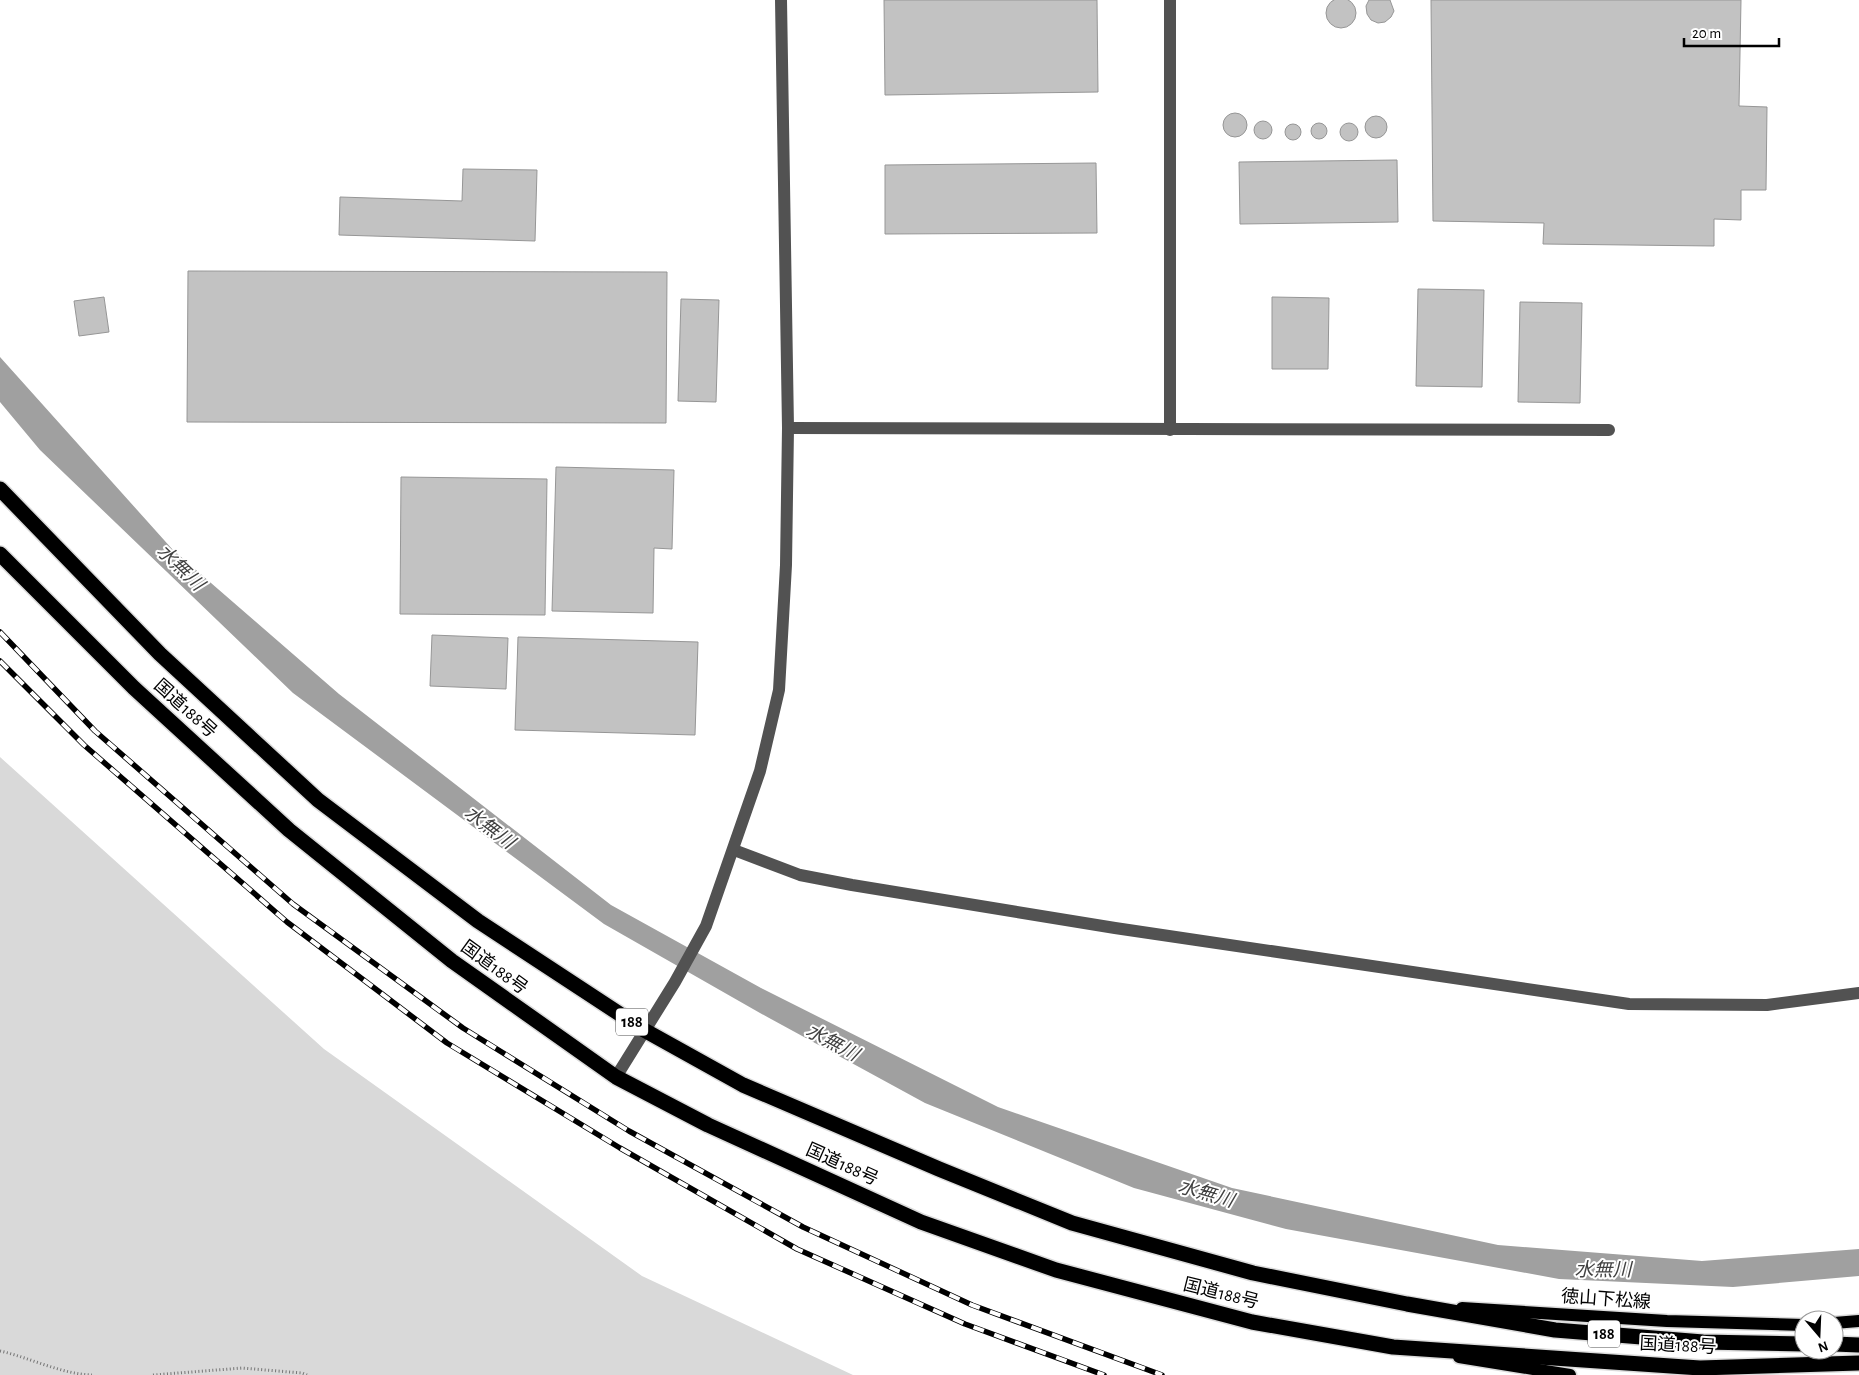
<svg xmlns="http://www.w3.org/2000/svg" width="1859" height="1375" font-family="'Alegreya Sans','Noto Sans JP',sans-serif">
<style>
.green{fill:#d9d9d9}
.water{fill:#a0a0a0}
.building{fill:#c2c2c2;stroke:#969696}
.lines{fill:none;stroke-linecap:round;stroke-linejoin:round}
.major-casing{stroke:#dbdbdb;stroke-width:15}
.highway-casing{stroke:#dbdbdb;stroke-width:18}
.path{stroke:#747474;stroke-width:3;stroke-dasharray:1 2.5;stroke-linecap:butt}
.minor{stroke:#525252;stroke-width:12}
.major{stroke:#000;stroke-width:12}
.highway{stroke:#000;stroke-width:15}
.rail-casing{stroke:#000;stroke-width:5.5}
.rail{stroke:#fff;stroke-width:4;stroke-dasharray:11;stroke-linecap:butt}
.labels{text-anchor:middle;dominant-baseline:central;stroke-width:4;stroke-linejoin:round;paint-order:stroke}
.shield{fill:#fff;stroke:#4c4c4c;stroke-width:1}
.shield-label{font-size:16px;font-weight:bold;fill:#000}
.street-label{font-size:18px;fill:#000;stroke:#fff}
.water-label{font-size:19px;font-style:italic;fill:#414141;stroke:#fff}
</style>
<rect width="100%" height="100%" fill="#fff"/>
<path class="green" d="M 0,757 L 324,1049 L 642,1276 L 853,1375 L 0,1375 Z"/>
<path class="water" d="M 0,357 L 173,550 L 339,694 L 611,905 L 761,988 L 998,1107 L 1232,1188 L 1498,1245 L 1702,1261 L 1859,1249 L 1859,1276 L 1733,1287 L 1559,1279 L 1286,1229 L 1134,1188 L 925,1103 L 760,1013 L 604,924 L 293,693 L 40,450 L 0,402 Z"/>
<g class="building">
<circle cx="1341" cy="13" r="15"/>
<path d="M 884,0 L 1097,0 L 1098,92 L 885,95 Z"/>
<path d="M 1369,0 L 1390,0 L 1394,11 L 1391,17 L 1385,22 L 1378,23 L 1371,20 L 1367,14 L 1366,6 Z"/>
<path d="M 1431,0 L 1741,0 L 1739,106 L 1767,107 L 1766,190 L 1741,190 L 1741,220 L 1714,219 L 1714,246 L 1543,244 L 1544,223 L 1433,221 Z"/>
<circle cx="1235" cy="125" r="12"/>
<circle cx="1376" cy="127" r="11"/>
<circle cx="1263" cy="130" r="9"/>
<circle cx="1349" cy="132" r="9"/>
<circle cx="1319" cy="131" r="8"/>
<circle cx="1293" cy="132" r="8"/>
<path d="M 1397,160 L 1398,222 L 1240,224 L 1239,162 Z"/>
<path d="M 1096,163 L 1097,233 L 885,234 L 885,165 Z"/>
<path d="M 463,169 L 537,170 L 535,241 L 339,235 L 340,197 L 462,201 Z"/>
<path d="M 188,271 L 667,272 L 666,423 L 187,422 Z"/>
<path d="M 1418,289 L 1484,290 L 1482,387 L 1416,386 Z"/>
<path d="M 104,297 L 109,332 L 79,336 L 74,301 Z"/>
<path d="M 1272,297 L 1329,298 L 1328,369 L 1272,369 Z"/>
<path d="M 681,299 L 719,300 L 716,402 L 678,401 Z"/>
<path d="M 1520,302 L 1582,303 L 1580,403 L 1518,402 Z"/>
<path d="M 556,467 L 674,470 L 672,549 L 654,548 L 653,613 L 552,611 Z"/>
<path d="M 401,477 L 547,479 L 545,615 L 400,614 Z"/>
<path d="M 432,635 L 508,638 L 506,689 L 430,686 Z"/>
<path d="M 518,637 L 698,642 L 695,735 L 515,730 Z"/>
</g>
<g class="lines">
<g class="major-casing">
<g id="major">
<path d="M 1462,1308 L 1667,1321 L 1804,1325"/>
<path d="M 1834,1323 L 1859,1321"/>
<path d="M 1459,1357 L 1570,1375"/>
</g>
</g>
<g class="highway-casing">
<g id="highway">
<path d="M 0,489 L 160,654 L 318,800 L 478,921 L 644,1030 L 743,1085 L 939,1169 L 1072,1223 L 1253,1273 L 1407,1304 L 1555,1330 L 1703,1342 L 1804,1344"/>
<path d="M 0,554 L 134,688 L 289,830 L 452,961 L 616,1077 L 708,1125 L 921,1222 L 1056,1270 L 1252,1322 L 1393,1347 L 1700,1368 L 1859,1363"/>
<path d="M 1834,1344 L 1859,1345"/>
</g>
</g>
<g class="path">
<path d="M 0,1351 C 31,1358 61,1374 92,1375"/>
<path d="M 153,1375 L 242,1368 L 302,1373 L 307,1375"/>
</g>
<g class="minor">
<path d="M 1170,0 L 1170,430"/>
<path d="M 788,428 L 1609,430"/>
<path d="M 734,850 L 800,875 L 852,885 L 1115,928 L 1629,1004 L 1767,1005 L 1859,993"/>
<path d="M 616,1077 L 675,982 L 706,926 L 760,771 L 779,690 L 786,565 L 788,428 L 781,0"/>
</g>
<use href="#major" class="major"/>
<use href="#highway" class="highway"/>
<g class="rail-casing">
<g id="rail">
<path d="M 0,632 L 95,731 L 293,904 L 463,1028 L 629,1131 L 803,1227 L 972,1305 L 1162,1375"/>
<path d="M 0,661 L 84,745 L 287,922 L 447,1043 L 620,1148 L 797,1249 L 965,1324 L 1104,1375"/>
</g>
</g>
<use href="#rail" class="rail"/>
</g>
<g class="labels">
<g class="shield">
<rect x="616" y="1008.5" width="32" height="27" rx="4"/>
<rect x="1588" y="1320.5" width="32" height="27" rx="4"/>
</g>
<g class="shield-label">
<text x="632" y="1022">188</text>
<text x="1604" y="1334">188</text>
</g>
<g class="street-label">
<text transform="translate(185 709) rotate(42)">国道188号</text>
<text transform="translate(494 968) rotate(36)">国道188号</text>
<text transform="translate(842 1165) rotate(24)">国道188号</text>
<text transform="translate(1221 1294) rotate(14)">国道188号</text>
<text transform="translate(1606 1300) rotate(4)">徳山下松線</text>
<text transform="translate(1678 1346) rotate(3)">国道188号</text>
</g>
<g class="water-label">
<text transform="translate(180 568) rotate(44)">水無川</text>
<text transform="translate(489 828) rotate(37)">水無川</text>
<text transform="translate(832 1043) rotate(28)">水無川</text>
<text transform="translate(1206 1194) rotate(16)">水無川</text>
<text x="1603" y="1270">水無川</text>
</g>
</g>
<g transform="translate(1819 1335) rotate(161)"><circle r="24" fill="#ffffff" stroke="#999999"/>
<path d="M0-4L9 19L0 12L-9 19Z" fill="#000000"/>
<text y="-8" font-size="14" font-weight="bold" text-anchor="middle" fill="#000000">N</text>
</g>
<path d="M1684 38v8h95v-8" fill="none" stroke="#000000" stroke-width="2.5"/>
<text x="1692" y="38" font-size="15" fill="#000000" stroke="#ffffff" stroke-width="4" paint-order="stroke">20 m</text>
</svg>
